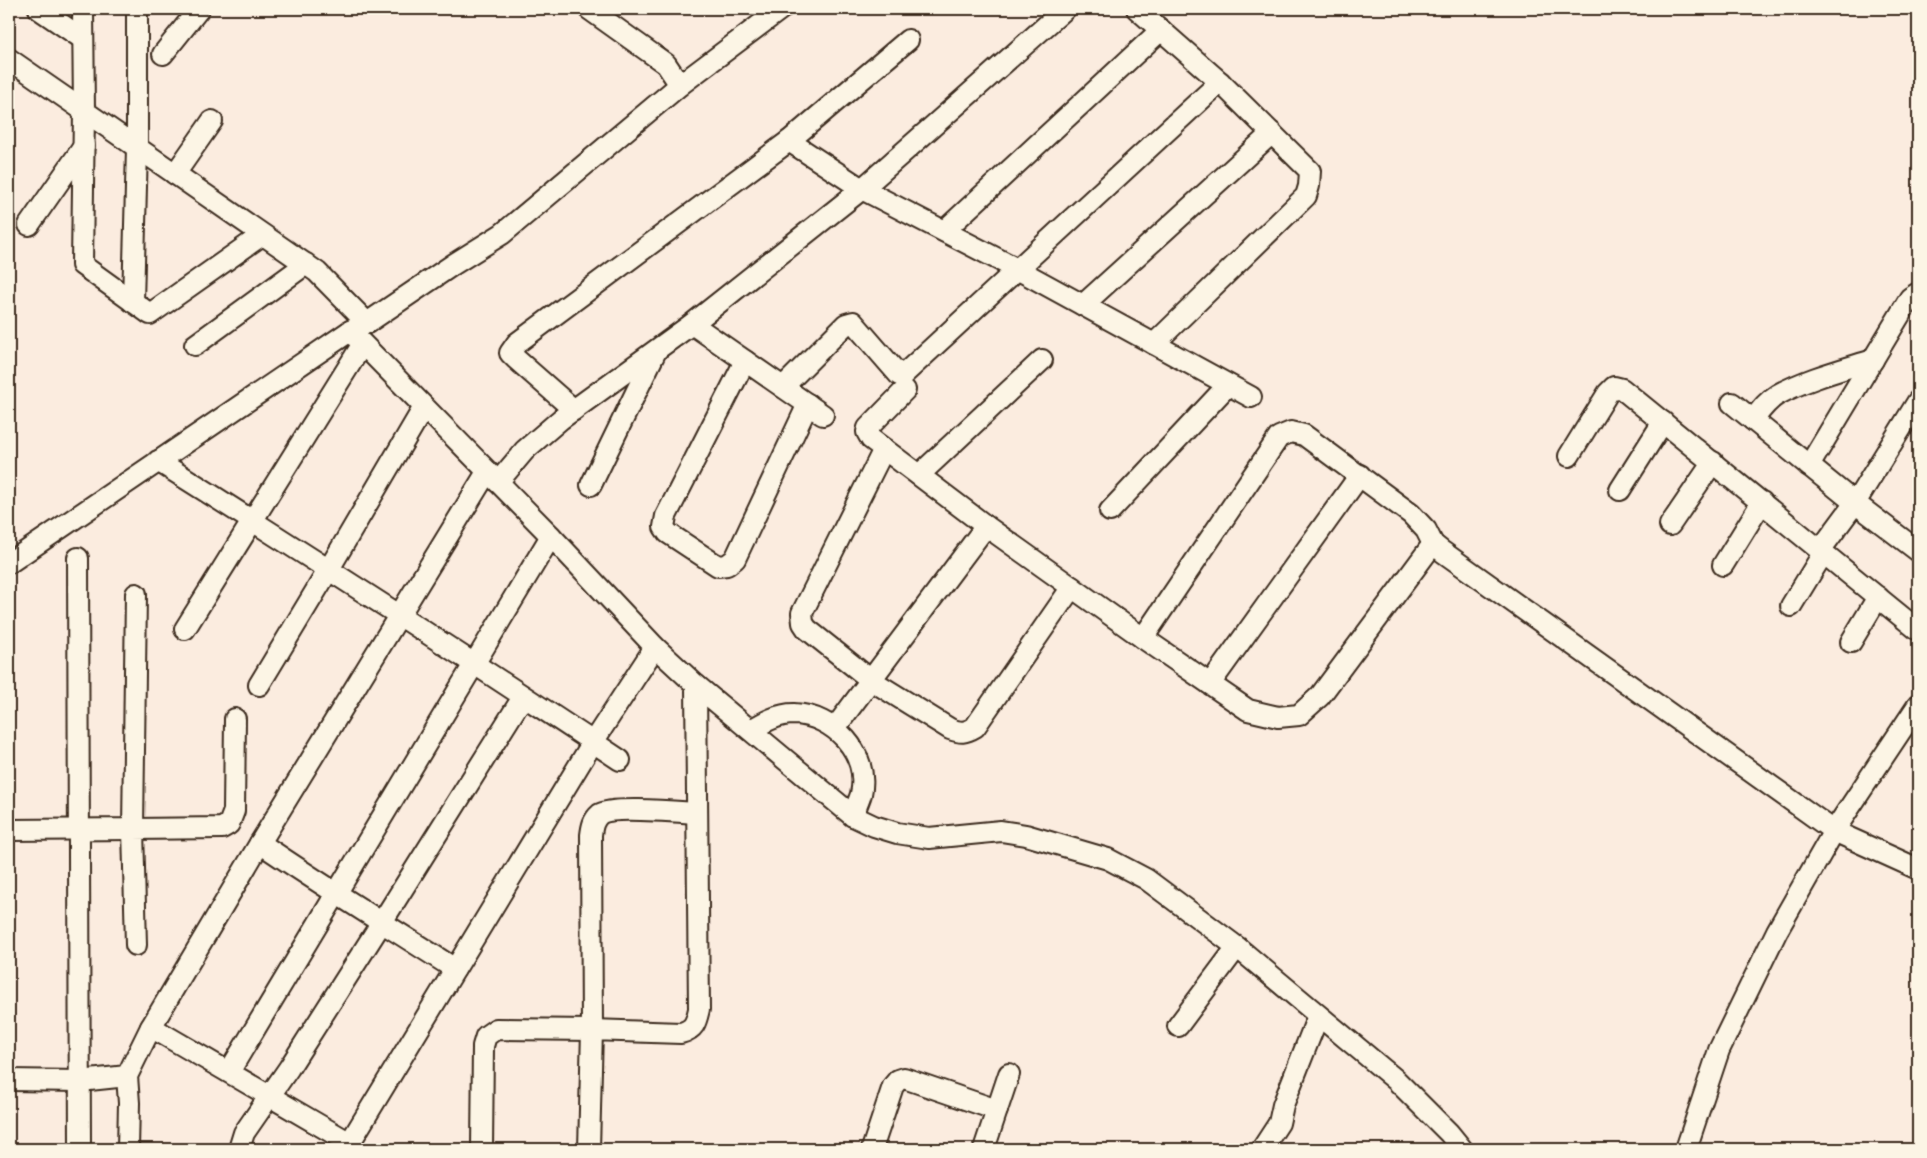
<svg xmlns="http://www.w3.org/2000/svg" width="1927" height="1158" font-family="'Indie Flower',sans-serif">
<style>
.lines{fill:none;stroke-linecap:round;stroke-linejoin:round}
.minor-casing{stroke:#3b2a1e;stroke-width:24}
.minor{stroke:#fcf5e5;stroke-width:20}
</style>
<rect width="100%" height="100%" fill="#fbecdf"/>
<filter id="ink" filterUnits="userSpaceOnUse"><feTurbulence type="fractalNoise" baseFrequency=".02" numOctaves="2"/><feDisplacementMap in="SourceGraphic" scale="10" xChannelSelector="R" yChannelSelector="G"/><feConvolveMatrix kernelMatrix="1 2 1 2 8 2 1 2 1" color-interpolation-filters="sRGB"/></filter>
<g filter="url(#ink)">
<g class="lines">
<g class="minor-casing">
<g id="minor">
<path d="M 39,9 L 83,39"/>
<path d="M 83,9 L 84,111 L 82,265 L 150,314 L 262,235"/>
<path d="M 589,9 L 666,64 L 680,85"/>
<path d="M 1137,9 L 1220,82 L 1310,171 L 1309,186 L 1306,196 L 1154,344"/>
<path d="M 163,54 L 199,9"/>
<path d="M 9,59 L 317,272 L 367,323"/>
<path d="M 789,141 L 862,189 L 1017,269 L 1251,397"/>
<path d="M 175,174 L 212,121"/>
<path d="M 29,225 L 84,146"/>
<path d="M 944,231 L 1161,30"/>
<path d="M 133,302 L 137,148 L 137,9"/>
<path d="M 1083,305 L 1272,133"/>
<path d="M 692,324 L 823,415"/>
<path d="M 350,331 L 551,536 L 655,647 L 696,685"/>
<path d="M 195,345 L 306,264"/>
<path d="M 745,361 L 666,516 L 664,527 L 668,533 L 718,566 L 727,565 L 735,559 L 808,404"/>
<path d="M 783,387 L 846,324 L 853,322 L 899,375 L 903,375 L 1220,82"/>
<path d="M 905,390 L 868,428 L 867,432 L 871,439 L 986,526 L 1143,638 L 1248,710 L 1278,717 L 1299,715 L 1320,696 L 1433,544"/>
<path d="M 1732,403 L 1855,503 L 1918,551"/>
<path d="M 574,410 L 516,359 L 510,353 L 517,343 L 789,141 L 908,40"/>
<path d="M 1753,420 C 1760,411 1767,401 1777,395 C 1806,379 1841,370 1873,360"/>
<path d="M 884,449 L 802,613 L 803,623 L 807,629 L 871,680 L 950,729 C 961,733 965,733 975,727 L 1072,587"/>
<path d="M 1569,456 L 1608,393 L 1614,387 L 1622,389 L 1918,630"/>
<path d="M 158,461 C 313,559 467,658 620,760"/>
<path d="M 1809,466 L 1910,298 L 1918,293"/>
<path d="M 919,475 L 1042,360"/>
<path d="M 498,482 L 525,450 L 561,419 L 692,324 L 862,189 L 1065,9"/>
<path d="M 591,485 L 656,351"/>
<path d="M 1620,490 L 1663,422"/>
<path d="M 1110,511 L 1228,385"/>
<path d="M 1670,525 L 1713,462"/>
<path d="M 1821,549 L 1855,503 L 1918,401"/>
<path d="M 78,558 L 80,1149"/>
<path d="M 9,563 L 350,331 L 367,323 L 454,264 L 502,234 L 680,85 L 781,9"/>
<path d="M 1723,565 L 1762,502"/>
<path d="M 1791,606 L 1824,552"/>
<path d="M 185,629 L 362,345"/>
<path d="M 1143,638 L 1279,437 L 1291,432 L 1304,435 L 1411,514 L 1426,530 L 1433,544 L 1443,552 L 1834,831 L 1918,869"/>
<path d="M 1851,642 L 1878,597"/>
<path d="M 1210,684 L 1360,475"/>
<path d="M 259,685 L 329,569 L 424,407"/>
<path d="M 835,728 L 986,526"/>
<path d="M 751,730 C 764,722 778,714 794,714 C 833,715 870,753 861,794 C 859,801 855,809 853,816"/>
<path d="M 9,830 L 133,829 L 136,594"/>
<path d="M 260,843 C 324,887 390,927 455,969"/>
<path d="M 136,945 L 133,829 L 222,828 L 229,824 L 234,811 L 235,719"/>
<path d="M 1178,1026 L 1237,947"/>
<path d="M 151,1027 L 350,1143"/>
<path d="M 229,1072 L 551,536"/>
<path d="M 9,1080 L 80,1081 L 127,1076"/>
<path d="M 128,1149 L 129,1103 L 127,1076 L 151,1027 L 260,843 L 487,472"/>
<path d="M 239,1149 L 244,1133 L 289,1068 L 382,922 L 523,697"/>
<path d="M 346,1149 L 593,742 L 655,647"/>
<path d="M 482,1149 L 483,1046 L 486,1036 L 496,1029 L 592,1030 L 591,835 C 592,827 593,820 600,814 C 612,806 680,812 697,813"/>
<path d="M 589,1149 L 592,1030 L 681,1033 C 695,1029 696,1022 699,1009 L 696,685 L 853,816 L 874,826 L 897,833 L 929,838 L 1001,831 L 1026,835 L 1108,859 L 1146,879 L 1237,947 L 1396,1080 L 1449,1133 L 1462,1149"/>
<path d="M 872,1149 L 893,1086 L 898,1080 L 904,1078 L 997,1110"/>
<path d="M 984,1149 L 1009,1074"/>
<path d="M 1262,1149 L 1279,1123 L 1283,1105 L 1318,1016"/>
<path d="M 1686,1149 L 1719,1050 L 1777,931 L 1834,831 L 1918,705"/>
</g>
</g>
<use href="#minor" class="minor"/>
</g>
</g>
<rect width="1927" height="1158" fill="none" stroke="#fcf5e5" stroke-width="30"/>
<rect x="15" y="15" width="1897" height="1128" fill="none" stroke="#3b2a1e" stroke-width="2" filter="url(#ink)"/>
</svg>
